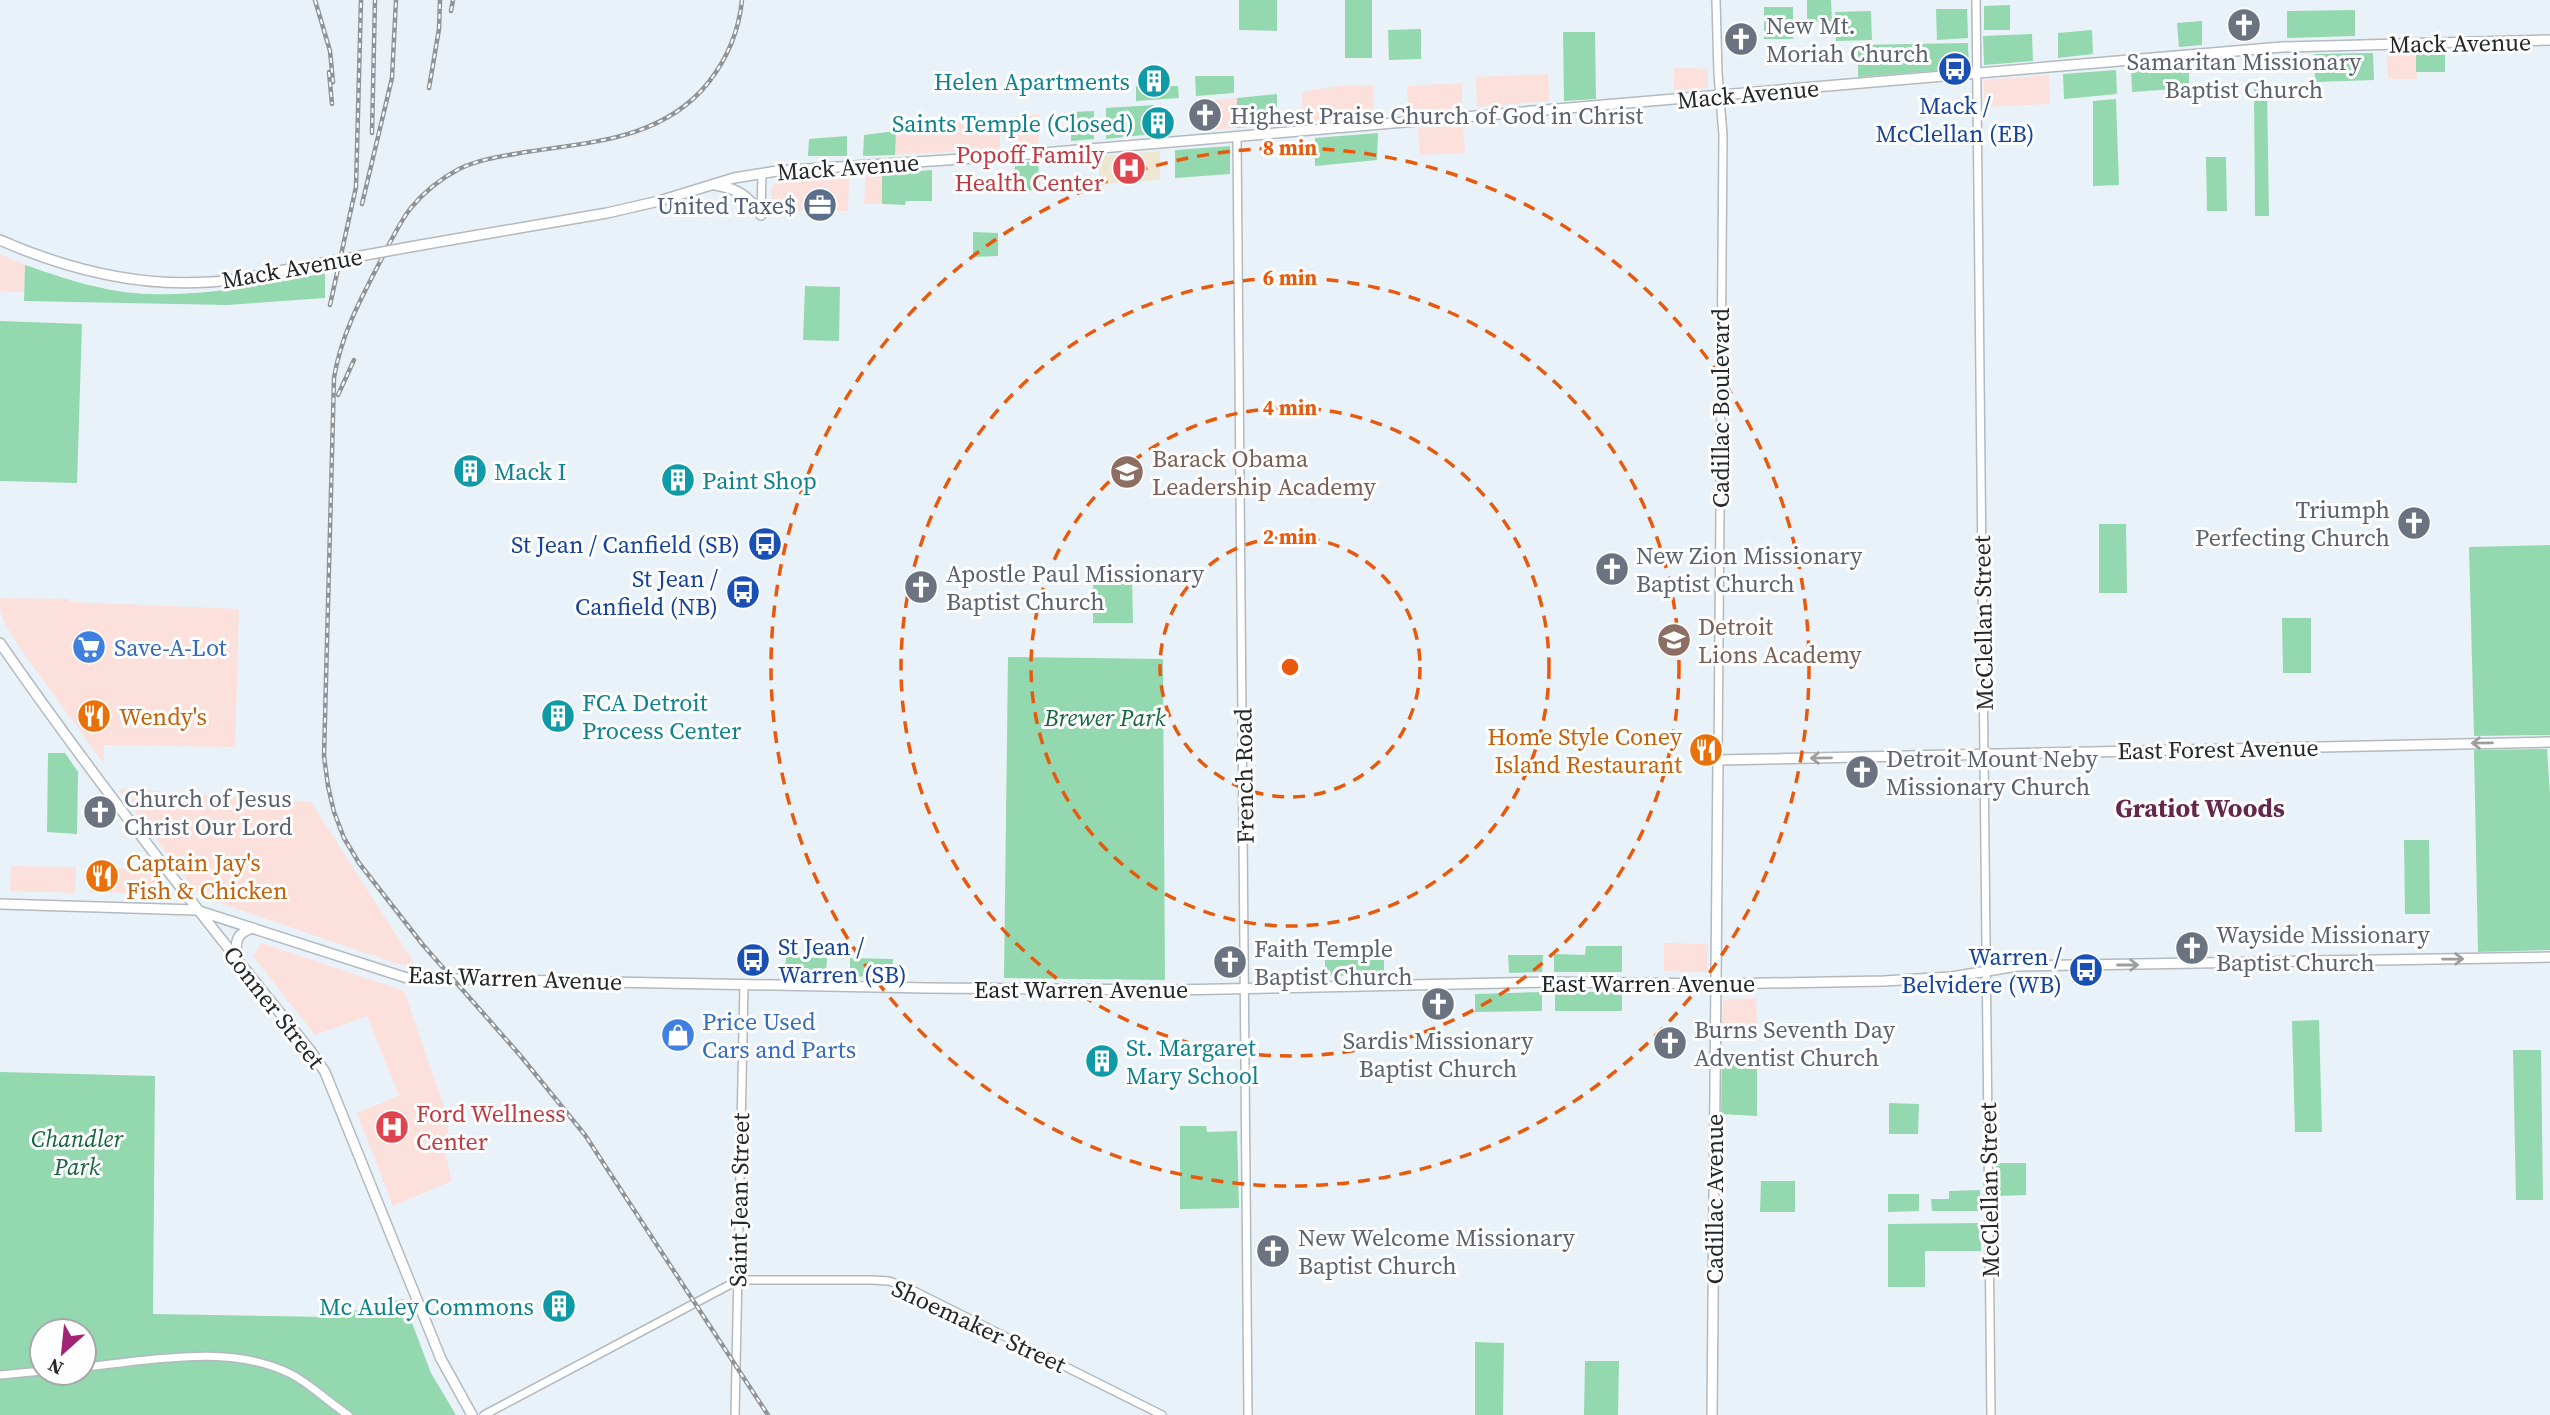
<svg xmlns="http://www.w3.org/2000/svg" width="2550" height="1415" font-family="'Source Serif 4',serif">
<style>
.commercial{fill:#fbe0db}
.medical{fill:#efe7d1}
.green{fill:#93d8ae;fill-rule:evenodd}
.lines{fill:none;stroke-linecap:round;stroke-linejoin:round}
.minor-casing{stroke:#b2bac0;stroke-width:10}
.major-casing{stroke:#b2bac0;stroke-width:12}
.minor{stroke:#fff;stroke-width:7}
.major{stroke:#fff;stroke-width:9}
.rail-casing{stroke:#8e9498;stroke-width:4.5}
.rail{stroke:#fefefe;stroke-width:2;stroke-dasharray:5;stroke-linecap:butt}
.major-bridge-casing{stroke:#b2bac0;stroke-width:12;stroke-linecap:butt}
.major-bridge{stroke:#fff;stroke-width:9}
.oneway{stroke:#9c9e9f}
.ring{fill:none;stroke:#e8590c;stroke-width:3.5;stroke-dasharray:12 9}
.labels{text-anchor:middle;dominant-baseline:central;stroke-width:6;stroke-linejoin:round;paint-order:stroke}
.worship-label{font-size:24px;fill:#5b616d;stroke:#fefefe;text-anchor:start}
.street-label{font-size:24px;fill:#242729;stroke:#fefefe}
.culture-label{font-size:24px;fill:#0d838f;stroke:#fefefe;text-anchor:start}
.transit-label{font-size:24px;fill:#164399;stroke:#fefefe;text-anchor:end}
.health-label{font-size:24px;fill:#be3a42;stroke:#fefefe;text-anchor:end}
.service-label{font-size:24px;fill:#4e5e75;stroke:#fefefe;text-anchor:end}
.education-label{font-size:24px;fill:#785e54;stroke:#fefefe;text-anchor:start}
.shop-label{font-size:24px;fill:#366cbe;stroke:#fefefe;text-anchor:start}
.food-label{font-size:24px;fill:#c56008;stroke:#fefefe;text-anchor:start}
.park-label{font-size:24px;font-style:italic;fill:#15653f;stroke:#fefefe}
.neighbourhood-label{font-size:26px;font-weight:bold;fill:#65274b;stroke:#fefefe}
.centre{fill:#e8590c;stroke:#fefefe;stroke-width:3.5}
.ring-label{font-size:21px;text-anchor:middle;font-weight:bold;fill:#e8590c;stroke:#fefefe;stroke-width:6;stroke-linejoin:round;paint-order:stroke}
</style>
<rect width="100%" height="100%" fill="#eaf2f9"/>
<g class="commercial">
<path d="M 2416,52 L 2417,79 L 2388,79 L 2387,53 Z"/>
<path d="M 1674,68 L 1708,69 L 1708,88 L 1674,92 Z"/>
<path d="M 1548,74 L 1549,101 L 1477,107 L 1476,77 Z"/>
<path d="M 2049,75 L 2050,104 L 1984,107 L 1984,80 Z"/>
<path d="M 1462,83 L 1462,108 L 1408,114 L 1407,86 Z"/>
<path d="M 1373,85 L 1374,116 L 1303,123 L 1302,92 L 1338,86 Z"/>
<path d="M 1237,98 L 1237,128 L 1212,130 L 1212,100 Z"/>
<path d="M 1039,114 L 1039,144 L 1015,146 L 1016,116 Z"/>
<path d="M 1000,118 L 1000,149 L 895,155 L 896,131 L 906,130 L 906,124 Z"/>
<path d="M 1463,125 L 1465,153 L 1420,155 L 1418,128 Z"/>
<path d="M 882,174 L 882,204 L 864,204 L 866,176 Z"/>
<path d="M 849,177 L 848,211 L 772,210 L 771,188 L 775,183 Z"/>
<path d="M 0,254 L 25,265 L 24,292 L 0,291 Z"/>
<path d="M 0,598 L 69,599 L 70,602 L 239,609 L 235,747 L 104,745 L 104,764 L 20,648 L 4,622 L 0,609 Z"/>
<path d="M 123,789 L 311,802 L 416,966 L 398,964 L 199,896 L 119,791 Z"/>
<path d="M 11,866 L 76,867 L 75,893 L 10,891 Z"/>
<path d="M 90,868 L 151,869 L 169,894 L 90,892 Z"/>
<path d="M 261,943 L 404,991 L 449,1121 L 445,1152 L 452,1181 L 393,1206 L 357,1113 L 399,1096 L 367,1016 L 315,1035 L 253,956 Z"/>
<path d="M 1664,943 L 1708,944 L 1707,972 L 1664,971 Z"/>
<path d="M 1756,998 L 1757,1026 L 1722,1026 L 1723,1000 Z"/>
</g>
<path class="medical" d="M 1160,151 L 1160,180 L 1099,184 L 1099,156 Z"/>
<g class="green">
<path d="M 1239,0 L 1277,0 L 1277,31 L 1239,30 Z"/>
<rect x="1345" y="0" width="27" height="58"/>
<path d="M 1807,0 L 1831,0 L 1832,21 L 1807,22 Z"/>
<path d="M 2010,5 L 2010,30 L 1984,30 L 1984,6 Z"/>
<rect x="1764" y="7" width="29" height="32"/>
<path d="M 1936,9 L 1967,9 L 1968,38 L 1937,40 Z"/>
<path d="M 2355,10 L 2355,36 L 2287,38 L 2287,11 Z"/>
<path d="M 1871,11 L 1872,40 L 1836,41 L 1835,12 Z"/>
<path d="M 2202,21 L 2202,45 L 2179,47 L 2177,23 Z"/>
<path d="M 1421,29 L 1421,59 L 1389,60 L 1388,30 Z"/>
<path d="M 2092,30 L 2093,54 L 2058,58 L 2058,33 Z"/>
<path d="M 1563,32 L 1595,32 L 1596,99 L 1564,101 Z"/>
<path d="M 2032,34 L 2033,61 L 1984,65 L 1983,36 Z"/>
<path d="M 1968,43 L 1969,68 L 1858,77 L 1858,45 Z"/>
<path d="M 2445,51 L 2445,72 L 2416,72 L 2416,52 Z"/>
<path d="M 2373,53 L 2374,80 L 2315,82 L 2314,54 Z"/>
<path d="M 2189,64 L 2189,88 L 2132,92 L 2131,68 Z"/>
<path d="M 2116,70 L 2117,94 L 2064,99 L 2063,74 Z"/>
<path d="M 1195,76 L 1234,76 L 1234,93 L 1196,96 Z"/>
<path d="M 1136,86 L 1178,86 L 1179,98 L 1136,101 Z"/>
<path d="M 2254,87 L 2267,87 L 2269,216 L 2255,216 Z"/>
<path d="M 1277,94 L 1277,107 L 1267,107 L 1267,125 L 1237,128 L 1237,98 Z"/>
<path d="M 2116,99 L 2119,185 L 2093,186 L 2093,101 Z"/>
<path d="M 1154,105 L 1153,134 L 1106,139 L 1106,108 Z"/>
<path d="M 1094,111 L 1094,139 L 1071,141 L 1071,112 Z"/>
<path d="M 896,131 L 895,155 L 863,156 L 864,135 Z"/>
<path d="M 1378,133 L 1377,160 L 1315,166 L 1315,138 Z"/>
<path d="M 847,136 L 847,156 L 808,156 L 809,139 Z"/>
<path d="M 1230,146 L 1230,174 L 1175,178 L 1175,150 Z"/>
<path d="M 2206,157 L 2226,157 L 2227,211 L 2207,211 Z"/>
<path d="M 1038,161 L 1040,190 L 1014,191 L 1015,163 Z"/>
<path d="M 932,170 L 932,201 L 906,201 L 905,205 L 882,204 L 882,174 Z"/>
<path d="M 973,232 L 998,233 L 998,256 L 973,257 Z"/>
<path d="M 25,265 C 65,279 107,293 150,294 C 209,296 267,284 325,273 L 325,298 L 227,305 L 24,301 Z"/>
<path d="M 805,286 L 840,287 L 839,341 L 803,340 Z"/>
<path d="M 0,321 L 82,324 L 77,483 L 0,481 Z"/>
<path d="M 2099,524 L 2126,524 L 2127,593 L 2099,593 Z"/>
<path d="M 2550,545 L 2550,735 L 2474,736 L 2469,547 Z"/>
<path d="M 1093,577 L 1132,577 L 1133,623 L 1093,623 Z"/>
<path d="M 2282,618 L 2311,618 L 2311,673 L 2283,673 Z"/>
<path d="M 1008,657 L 1163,659 L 1165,980 L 1004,978 Z"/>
<path d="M 2547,749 L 2550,794 L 2550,950 L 2478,952 L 2474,750 Z"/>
<path d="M 48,753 L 65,753 L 78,772 L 77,834 L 47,832 Z"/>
<path d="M 2404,840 L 2429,840 L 2430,914 L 2405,914 Z"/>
<path d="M 1586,946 L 1622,946 L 1622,972 L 1554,972 L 1554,954 L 1585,955 Z"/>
<path d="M 1508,955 L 1543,955 L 1542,972 L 1509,973 Z"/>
<path d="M 786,957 L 827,958 L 826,977 L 785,975 Z"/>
<path d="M 850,958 L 893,959 L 892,978 L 850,976 Z"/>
<path d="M 1325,960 L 1384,960 L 1384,975 L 1325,976 Z"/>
<path d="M 1542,992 L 1542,1011 L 1475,1012 L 1475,994 Z"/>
<rect x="1555" y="992" width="67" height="19"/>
<path d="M 2319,1020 L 2322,1132 L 2295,1132 L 2292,1021 Z"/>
<path d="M 2513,1050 L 2541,1050 L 2543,1200 L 2516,1200 Z"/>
<path d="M 1722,1056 L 1757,1056 L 1757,1116 L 1721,1114 Z"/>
<path d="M 0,1072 L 155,1076 L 153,1314 L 328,1317 L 403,1299 L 431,1373 L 456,1415 L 0,1415 ZM 42,1331 L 84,1331 L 84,1373 L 42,1373 Z"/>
<path d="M 1889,1103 L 1919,1104 L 1918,1134 L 1889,1134 Z"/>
<path d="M 1180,1126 L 1206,1126 L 1207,1132 L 1237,1131 L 1239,1208 L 1180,1209 Z"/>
<path d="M 1996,1163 L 2026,1163 L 2026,1195 L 1996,1196 Z"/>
<path d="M 1761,1181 L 1795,1181 L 1795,1212 L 1760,1212 Z"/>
<path d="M 1980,1190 L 1981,1211 L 1932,1211 L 1931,1199 L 1949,1199 L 1949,1191 Z"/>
<path d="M 1888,1194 L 1919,1194 L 1919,1211 L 1888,1212 Z"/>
<path d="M 1981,1223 L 1981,1251 L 1925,1251 L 1925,1287 L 1888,1287 L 1888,1224 Z"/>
<path d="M 1475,1342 L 1504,1343 L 1503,1415 L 1475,1415 Z"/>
<path d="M 1585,1361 L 1619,1361 L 1618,1415 L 1584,1415 Z"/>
</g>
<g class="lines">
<g class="minor-casing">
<g id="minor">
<path d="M 1716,0 L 1718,73 L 1723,135 L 1718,760"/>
<path d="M 1976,0 L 1991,1415"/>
<path d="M 1237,137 L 1248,1415"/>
<path d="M 761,214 L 762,173"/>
<path d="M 84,1367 C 149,1361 230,1343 291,1374 C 312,1385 328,1402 348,1415"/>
<path d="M 0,1375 L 42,1371"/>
<path d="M 484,1415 L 731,1284 L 746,1280 L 872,1280 L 889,1281 L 906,1287 L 1162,1415"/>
<path d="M 735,1415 L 744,984"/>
</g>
</g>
<g class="major-casing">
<g id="major">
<path d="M 715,185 C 738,189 748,195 761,215"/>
<path d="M 0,240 C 66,269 136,287 209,282 C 238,281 267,273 295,268"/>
<path d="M 421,245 L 607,213 L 659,201 L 734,178 L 777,171 L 1008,156 L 2282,47 L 2550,40"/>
<path d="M 0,643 C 97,783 202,917 310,1050 L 325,1072 L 441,1359 L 472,1415"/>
<path d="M 0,904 L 196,910 L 407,978 L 453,979 L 927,988 L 1173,990 L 1549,982 L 1716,984 L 1884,981 L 1952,977 L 2017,966 L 2550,957"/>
<path d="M 238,959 C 234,942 236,933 253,928"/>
<path d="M 1712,1415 L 1718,760 L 2550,742"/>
</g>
</g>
<use href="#minor" class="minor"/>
<use href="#major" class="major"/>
<g class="rail-casing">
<g id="rail">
<path d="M 315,0 L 330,51 L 333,82"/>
<path d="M 742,0 C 739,30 727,59 708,83 C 663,139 592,142 526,152 C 503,156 480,159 459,169 C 440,179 423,193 410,209 C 398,225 390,243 381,260 C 361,298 341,335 334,378 L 324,756 L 328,786 L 334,812 L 344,838 L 359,863 L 423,945 L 519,1054 L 585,1135 L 768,1415"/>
<path d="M 451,11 L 453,0"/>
<path d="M 329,72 L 332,104"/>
<path d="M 429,88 L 439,29 L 440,0"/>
<path d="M 372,133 L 375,0"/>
<path d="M 362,204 L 392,78 L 396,0"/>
<path d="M 330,305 L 356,187 L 361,0"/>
<path d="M 338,395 L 354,360"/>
</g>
</g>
<use href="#rail" class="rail"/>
<g class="major-bridge-casing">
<path id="major-bridge" d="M 295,268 L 421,245"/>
</g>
<use href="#major-bridge" class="major-bridge"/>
</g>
<defs><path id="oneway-shaft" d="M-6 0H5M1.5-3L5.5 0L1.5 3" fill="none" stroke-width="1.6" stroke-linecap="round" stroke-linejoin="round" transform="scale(1.75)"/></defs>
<g class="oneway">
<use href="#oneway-shaft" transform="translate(2482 743) rotate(179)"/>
<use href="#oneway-shaft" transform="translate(1821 758) rotate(179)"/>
<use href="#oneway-shaft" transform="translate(2453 959) rotate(-1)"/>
<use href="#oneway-shaft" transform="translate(2128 965)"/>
</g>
<g class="ring">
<circle cx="1290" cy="667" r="130"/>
<circle cx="1290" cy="667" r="259"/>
<circle cx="1290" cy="667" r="389"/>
<circle cx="1290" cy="667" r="519"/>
</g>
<defs>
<g id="church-disc" transform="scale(1.75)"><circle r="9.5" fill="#6b7280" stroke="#fefefe"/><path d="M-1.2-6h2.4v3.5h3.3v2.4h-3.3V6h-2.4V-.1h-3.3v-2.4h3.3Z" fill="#fff"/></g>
<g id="bus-disc" transform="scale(1.75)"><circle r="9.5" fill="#1a4fb4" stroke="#fefefe"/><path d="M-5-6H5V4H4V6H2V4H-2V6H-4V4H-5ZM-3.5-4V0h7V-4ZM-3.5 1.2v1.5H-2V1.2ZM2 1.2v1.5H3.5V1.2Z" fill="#fff"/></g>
<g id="building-disc" transform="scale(1.75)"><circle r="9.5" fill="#0f9aa8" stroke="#fefefe"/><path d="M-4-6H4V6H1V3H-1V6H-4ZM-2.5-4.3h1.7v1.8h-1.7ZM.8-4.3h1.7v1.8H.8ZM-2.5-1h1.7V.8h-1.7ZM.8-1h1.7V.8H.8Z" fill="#fff"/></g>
<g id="hospital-disc" transform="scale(1.75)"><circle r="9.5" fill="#e0444e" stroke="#fefefe"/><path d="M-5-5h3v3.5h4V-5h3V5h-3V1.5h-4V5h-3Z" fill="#fff"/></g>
<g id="office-disc" transform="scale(1.75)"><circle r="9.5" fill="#5c6f8a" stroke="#fefefe"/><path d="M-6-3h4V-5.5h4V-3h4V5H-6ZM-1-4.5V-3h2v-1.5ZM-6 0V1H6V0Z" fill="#fff"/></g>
<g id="school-disc" transform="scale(1.75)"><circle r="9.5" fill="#8d6e63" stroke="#fefefe"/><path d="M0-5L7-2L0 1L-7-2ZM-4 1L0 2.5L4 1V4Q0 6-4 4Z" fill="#fff"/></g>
<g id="supermarket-disc" transform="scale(1.75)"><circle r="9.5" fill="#3f7fe0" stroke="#fefefe"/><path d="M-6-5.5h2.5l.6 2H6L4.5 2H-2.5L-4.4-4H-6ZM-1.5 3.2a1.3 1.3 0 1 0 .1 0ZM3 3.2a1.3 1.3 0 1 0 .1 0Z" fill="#fff"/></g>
<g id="restaurant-disc" transform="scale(1.75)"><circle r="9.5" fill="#e8710a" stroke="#fefefe"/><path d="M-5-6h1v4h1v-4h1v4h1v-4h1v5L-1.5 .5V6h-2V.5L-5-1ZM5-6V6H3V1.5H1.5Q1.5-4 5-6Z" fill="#fff"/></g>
<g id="shop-disc" transform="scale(1.75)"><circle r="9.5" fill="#3f7fe0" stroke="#fefefe"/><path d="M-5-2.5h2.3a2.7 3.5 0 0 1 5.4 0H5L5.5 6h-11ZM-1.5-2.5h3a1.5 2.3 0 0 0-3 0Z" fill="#fff"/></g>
</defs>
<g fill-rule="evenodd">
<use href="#church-disc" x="2244" y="25"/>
<use href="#church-disc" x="1741" y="39"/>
<use href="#bus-disc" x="1955" y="69"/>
<use href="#building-disc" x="1154" y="81"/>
<use href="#church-disc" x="1205" y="115"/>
<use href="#building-disc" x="1158" y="123"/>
<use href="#hospital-disc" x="1129" y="168"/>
<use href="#office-disc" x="820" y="205"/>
<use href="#building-disc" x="470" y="471"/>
<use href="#school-disc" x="1127" y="472"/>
<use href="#building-disc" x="678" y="480"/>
<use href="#church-disc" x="2414" y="523"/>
<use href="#bus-disc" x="765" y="544"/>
<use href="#church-disc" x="1612" y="569"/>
<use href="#church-disc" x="921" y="587"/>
<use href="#bus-disc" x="743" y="592"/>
<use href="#school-disc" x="1674" y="640"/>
<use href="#supermarket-disc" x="89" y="647"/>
<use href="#restaurant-disc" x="94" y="716"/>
<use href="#building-disc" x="558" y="716"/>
<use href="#restaurant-disc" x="1706" y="750"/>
<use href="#church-disc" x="1862" y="772"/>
<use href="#church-disc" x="100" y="812"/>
<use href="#restaurant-disc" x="102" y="876"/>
<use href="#church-disc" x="2192" y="948"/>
<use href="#bus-disc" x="753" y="960"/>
<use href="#church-disc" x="1230" y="962"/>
<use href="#bus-disc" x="2086" y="970"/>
<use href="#church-disc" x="1438" y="1004"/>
<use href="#shop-disc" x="678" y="1035"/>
<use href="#church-disc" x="1670" y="1043"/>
<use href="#building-disc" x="1102" y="1061"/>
<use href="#hospital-disc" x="392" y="1127"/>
<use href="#church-disc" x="1273" y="1251"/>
<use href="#building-disc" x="559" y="1306"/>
</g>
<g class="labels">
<g class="worship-label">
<text x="1766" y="25">New Mt.<tspan x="1766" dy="28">Moriah Church</tspan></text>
<text x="2244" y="61" text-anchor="middle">Samaritan Missionary<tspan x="2244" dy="28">Baptist Church</tspan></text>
<text x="1230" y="115">Highest Praise Church of God in Christ</text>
<text x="2390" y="509" text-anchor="end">Triumph<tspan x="2390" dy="28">Perfecting Church</tspan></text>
<text x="1636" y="555">New Zion Missionary<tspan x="1636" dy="28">Baptist Church</tspan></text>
<text x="946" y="573">Apostle Paul Missionary<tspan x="946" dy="28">Baptist Church</tspan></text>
<text x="1886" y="758">Detroit Mount Neby<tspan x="1886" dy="28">Missionary Church</tspan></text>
<text x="124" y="798">Church of Jesus<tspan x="124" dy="28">Christ Our Lord</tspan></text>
<text x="2216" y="934">Wayside Missionary<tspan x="2216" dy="28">Baptist Church</tspan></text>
<text x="1254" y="948">Faith Temple<tspan x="1254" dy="28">Baptist Church</tspan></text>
<text x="1694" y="1029">Burns Seventh Day<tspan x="1694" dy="28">Adventist Church</tspan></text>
<text x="1438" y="1040" text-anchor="middle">Sardis Missionary<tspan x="1438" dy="28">Baptist Church</tspan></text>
<text x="1298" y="1237">New Welcome Missionary<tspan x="1298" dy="28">Baptist Church</tspan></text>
</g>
<g class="street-label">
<text transform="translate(2460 43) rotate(-1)">Mack Avenue</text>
<text transform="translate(1748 94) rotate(-5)">Mack Avenue</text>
<text transform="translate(848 167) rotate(-4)">Mack Avenue</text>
<text transform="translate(292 268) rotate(-10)">Mack Avenue</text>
<text transform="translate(1720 408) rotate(-90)">Cadillac Boulevard</text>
<text transform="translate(1983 623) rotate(-91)">McClellan Street</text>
<text transform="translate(2218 749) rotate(-1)">East Forest Avenue</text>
<text transform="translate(1244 776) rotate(-91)">French Road</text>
<text transform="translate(515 978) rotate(2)">East Warren Avenue</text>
<text x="1648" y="983">East Warren Avenue</text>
<text x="1081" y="989">East Warren Avenue</text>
<text transform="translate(274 1007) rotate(52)">Conner Street</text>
<text transform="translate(1989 1190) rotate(-91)">McClellan Street</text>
<text transform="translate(1714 1199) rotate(-90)">Cadillac Avenue</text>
<text transform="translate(739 1200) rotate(-89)">Saint Jean Street</text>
<text transform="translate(979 1326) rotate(25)">Shoemaker Street</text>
</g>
<g class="culture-label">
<text x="1130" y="81" text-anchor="end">Helen Apartments</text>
<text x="1134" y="123" text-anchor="end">Saints Temple (Closed)</text>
<text x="494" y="471">Mack I</text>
<text x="702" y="480">Paint Shop</text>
<text x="582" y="702">FCA Detroit<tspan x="582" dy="28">Process Center</tspan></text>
<text x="1126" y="1047">St. Margaret<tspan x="1126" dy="28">Mary School</tspan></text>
<text x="534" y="1306" text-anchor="end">Mc Auley Commons</text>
</g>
<g class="transit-label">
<text x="1955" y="105" text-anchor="middle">Mack /<tspan x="1955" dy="28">McClellan (EB)</tspan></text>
<text x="740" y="544">St Jean / Canfield (SB)</text>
<text x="718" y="578">St Jean /<tspan x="718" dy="28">Canfield (NB)</tspan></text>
<text x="778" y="946" text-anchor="start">St Jean /<tspan x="778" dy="28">Warren (SB)</tspan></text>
<text x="2062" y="956">Warren /<tspan x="2062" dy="28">Belvidere (WB)</tspan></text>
</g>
<g class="health-label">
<text x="1104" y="154">Popoff Family<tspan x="1104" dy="28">Health Center</tspan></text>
<text x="416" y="1113" text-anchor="start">Ford Wellness<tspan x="416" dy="28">Center</tspan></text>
</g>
<g class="service-label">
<text x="796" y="205">United Taxe$</text>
</g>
<g class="education-label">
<text x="1152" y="458">Barack Obama<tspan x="1152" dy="28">Leadership Academy</tspan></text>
<text x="1698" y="626">Detroit<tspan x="1698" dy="28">Lions Academy</tspan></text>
</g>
<g class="shop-label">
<text x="114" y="647">Save-A-Lot</text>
<text x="702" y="1021">Price Used<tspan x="702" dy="28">Cars and Parts</tspan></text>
</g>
<g class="food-label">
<text x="119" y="716">Wendy's</text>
<text x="1682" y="736" text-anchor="end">Home Style Coney<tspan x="1682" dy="28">Island Restaurant</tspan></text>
<text x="126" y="862">Captain Jay's<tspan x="126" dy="28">Fish &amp; Chicken</tspan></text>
</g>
<g class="park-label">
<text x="1105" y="717">Brewer Park</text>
<text x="77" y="1138">Chandler<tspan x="77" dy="28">Park</tspan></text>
</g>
<g class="neighbourhood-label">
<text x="2200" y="808">Gratiot Woods</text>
</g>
</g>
<circle cx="1290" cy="667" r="10" class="centre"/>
<g class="ring-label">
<text x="1290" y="155">8 min</text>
<text x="1290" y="285">6 min</text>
<text x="1290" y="415">4 min</text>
<text x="1290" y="544">2 min</text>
</g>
<g transform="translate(63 1352) rotate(207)"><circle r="33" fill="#fefefe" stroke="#a7a8a9" stroke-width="2"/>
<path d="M0-5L12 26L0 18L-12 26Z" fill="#a22274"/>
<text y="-10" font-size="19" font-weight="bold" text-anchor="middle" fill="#242729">N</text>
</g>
</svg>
